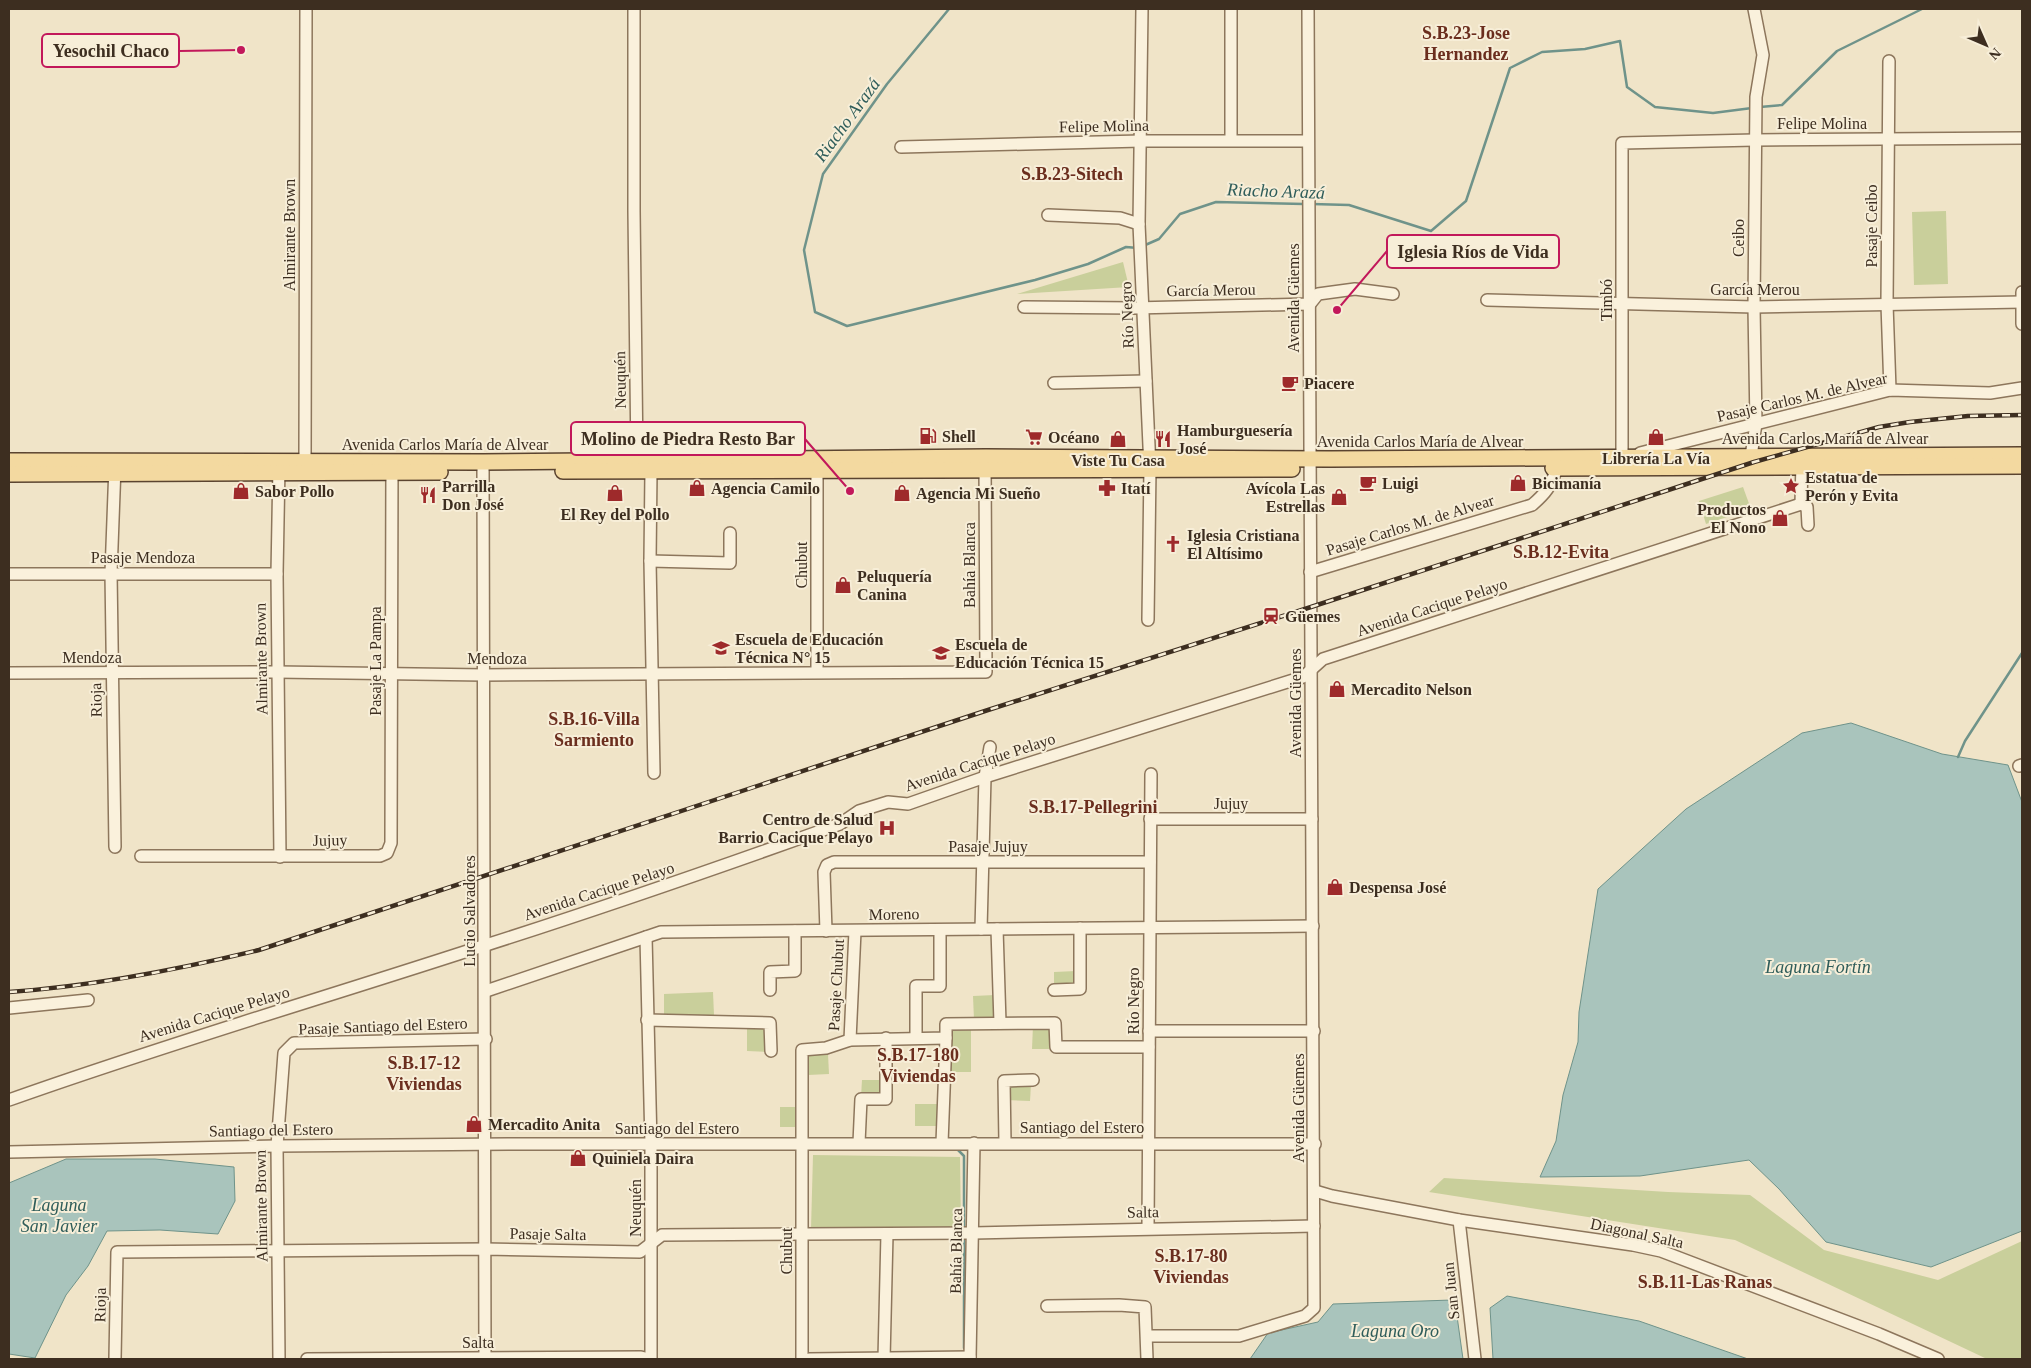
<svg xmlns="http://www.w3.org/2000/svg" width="2031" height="1368" font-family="Georgia,serif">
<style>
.green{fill:#c9cf9b}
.water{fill:#a9c4bc;stroke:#6f938a}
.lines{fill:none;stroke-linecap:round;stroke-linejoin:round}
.stream{stroke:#6f938a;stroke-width:2.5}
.minor-casing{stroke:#8d765c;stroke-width:14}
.major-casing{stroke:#5b4430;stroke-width:18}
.minor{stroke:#faf1dc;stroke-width:11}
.major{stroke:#f3d9a0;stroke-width:15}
.rail-casing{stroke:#3d2e20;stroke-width:4.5}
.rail{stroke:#f7eed8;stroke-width:2.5;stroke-dasharray:8;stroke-linecap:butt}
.labels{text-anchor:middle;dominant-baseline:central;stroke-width:4;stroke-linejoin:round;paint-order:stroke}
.street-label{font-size:16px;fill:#3d2e20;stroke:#f7eed8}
.poi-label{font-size:16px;font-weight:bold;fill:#3d2e20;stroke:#f7eed8;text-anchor:start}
.neighbourhood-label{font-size:18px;font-weight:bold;fill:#6b2e1e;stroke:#f7eed8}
.water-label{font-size:18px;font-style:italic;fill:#2f5d5a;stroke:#f7eed8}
.leader{fill:none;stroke:#c2185b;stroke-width:2}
.callout-dot{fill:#c2185b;stroke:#f7eed8;stroke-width:2}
.callout{fill:#f7eed8;stroke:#c2185b;stroke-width:2}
.callout-label{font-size:18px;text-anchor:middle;font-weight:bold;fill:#3d2e20}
</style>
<rect width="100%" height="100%" fill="#f0e4c8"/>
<g class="green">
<path d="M 1946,211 L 1948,284 L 1914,285 L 1912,212 Z"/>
<path d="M 1123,262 L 1129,287 L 1017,294 Z"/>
<path d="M 1743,487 L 1751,509 L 1706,524 L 1699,501 Z"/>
<path d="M 1076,971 L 1077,989 L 1054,990 L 1054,972 Z"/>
<path d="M 713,992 L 714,1015 L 664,1017 L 664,994 Z"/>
<path d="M 995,995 L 997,1019 L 974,1020 L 973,996 Z"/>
<path d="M 1033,1025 L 1053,1025 L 1052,1049 L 1032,1049 Z"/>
<path d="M 747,1027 L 767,1028 L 767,1052 L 747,1051 Z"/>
<path d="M 971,1030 L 971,1072 L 951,1072 L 951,1031 Z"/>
<path d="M 828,1054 L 829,1074 L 808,1075 L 808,1055 Z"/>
<path d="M 862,1080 L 883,1080 L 883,1097 L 861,1097 Z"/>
<path d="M 1007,1083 L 1031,1084 L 1030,1101 L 1006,1100 Z"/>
<path d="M 915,1104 L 938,1104 L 939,1126 L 915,1126 Z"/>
<rect x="780" y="1107" width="16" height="20"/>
<path d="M 813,1155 L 960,1157 L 961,1228 L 811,1229 Z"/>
<path d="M 1444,1178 L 1668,1192 L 1750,1195 L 1824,1250 L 1938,1280 L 2022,1241 L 2022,1359 L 1987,1359 L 1735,1240 L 1429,1192 Z"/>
</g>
<g class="water">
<path d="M 1851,723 L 1942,754 L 2008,765 L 2022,802 L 2022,1231 L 1931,1267 L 1826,1242 L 1779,1189 L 1749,1160 L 1640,1176 L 1540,1177 L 1556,1141 L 1563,1095 L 1578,1042 L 1579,1012 L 1598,889 L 1686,809 L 1802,733 Z"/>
<path d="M 66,1159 L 155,1159 L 234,1167 L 235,1201 L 218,1234 L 160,1230 L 107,1231 L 88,1266 L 66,1295 L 35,1358 L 9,1354 L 9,1183 Z"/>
<path d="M 1507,1296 L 1639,1321 L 1748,1359 L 1493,1359 L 1490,1308 Z"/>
<path d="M 1452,1300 L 1456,1309 L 1463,1359 L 1250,1359 L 1268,1333 L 1318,1322 L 1333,1304 Z"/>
</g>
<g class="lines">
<g class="stream">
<path d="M 949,9 L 887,84 L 823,174 L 804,250 L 815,312 L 847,326 L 1035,280 L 1088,264 L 1126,247 L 1138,248"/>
<path d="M 1760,107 L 1782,105 L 1837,51 L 1922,9"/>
<path d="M 1312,204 L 1349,205 L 1431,231 L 1466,201 L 1510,68 L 1542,52 L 1585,49 L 1620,41 L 1627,87 L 1655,107 L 1713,113 L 1752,108"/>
<path d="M 1143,246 L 1159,239 L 1180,214 L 1216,202 L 1304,204"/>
<path d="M 1958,757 L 1965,741 L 2022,653"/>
<path d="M 957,1149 L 964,1156 L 964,1226"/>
<path d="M 964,1241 L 964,1348"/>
</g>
<g class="minor-casing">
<g id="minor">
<path d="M 634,9 L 634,211 L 637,460 L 651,471 L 650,561 L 654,773"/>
<path d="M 1142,9 L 1139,224 L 1150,468 L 1148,620"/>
<path d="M 1889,61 L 1887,304 L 1890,390"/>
<path d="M 1231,140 L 1231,9"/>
<path d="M 901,147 L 1141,141 L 1308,141"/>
<path d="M 1048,215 L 1120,218 L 1139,224"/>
<path d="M 2022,292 L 2022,324"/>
<path d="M 1487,300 L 1754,307 L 2022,302"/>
<path d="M 1024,307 L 1134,308 L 1310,304 L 1318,294 L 1355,289 L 1393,294"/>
<path d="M 1054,383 L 1146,381"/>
<path d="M 1640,453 L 1890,390 L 1990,393 L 2022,388"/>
<path d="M 305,462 L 306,9"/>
<path d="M 483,462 L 485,1359"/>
<path d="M 1754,462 L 1751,456 L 1756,424 L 1754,307 L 1756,97 L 1763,55 L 1754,9"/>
<path d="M 1622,463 L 1622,143 L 1755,140 L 2022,138"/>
<path d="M 115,466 L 111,573 L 115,847"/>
<path d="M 279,466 L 277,574 L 280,857"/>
<path d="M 1801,504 L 1802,461"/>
<path d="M 1801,504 L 1807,507 L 1808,525"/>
<path d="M 650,561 L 730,563 L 730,533"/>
<path d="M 1310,572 L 1532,505 C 1546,493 1551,486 1557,468"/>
<path d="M 9,574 L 277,574"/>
<path d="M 817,672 L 817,463"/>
<path d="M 9,673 L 277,672 L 484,675 L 986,672 L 985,462"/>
<path d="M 2019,766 L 2022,765"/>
<path d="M 1150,819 L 1312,819"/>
<path d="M 141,856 L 380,856 L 387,853 L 391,843 L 392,465"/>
<path d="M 981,929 L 985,777 L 990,747"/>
<path d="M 997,929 L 1000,1023"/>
<path d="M 826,931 L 824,872 L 827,865 L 834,862 L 1150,862"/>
<path d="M 646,937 L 651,1144 L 651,1359"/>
<path d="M 770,990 L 770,972 L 795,971 L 795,931"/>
<path d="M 1054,990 L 1080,989 L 1080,928"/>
<path d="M 486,991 L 661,932 L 1313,926"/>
<path d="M 9,1008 L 88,1000"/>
<path d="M 647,1020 L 770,1023 L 771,1051"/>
<path d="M 1149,1031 L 1314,1031"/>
<path d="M 916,1038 L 916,986 L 940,986 L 940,930"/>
<path d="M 850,1040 L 855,931"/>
<path d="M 9,1100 C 166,1044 327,997 486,945 C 605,907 723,866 840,824 L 859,811 L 888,802 L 908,804 L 985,777 L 1303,677 L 1323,659 L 1801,504"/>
<path d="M 859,1143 L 861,1099 L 886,1099 L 886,1038"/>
<path d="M 942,1143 L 946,1038"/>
<path d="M 1005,1143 L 1004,1081 L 1033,1080"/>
<path d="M 9,1152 L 277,1146 L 508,1144 L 1315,1144"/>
<path d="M 1315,1191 L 1332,1196 L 1459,1220 L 1633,1245 L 1661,1251 L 1879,1334 L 1938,1359"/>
<path d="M 1459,1220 L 1475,1359"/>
<path d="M 1148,1228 L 1151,774"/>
<path d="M 1047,1306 L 1119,1305 L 1145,1307 L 1147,1359"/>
<path d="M 1147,1336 L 1239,1336 L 1305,1316 L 1314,1308 L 1308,9"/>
<path d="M 115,1359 L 117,1252 L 485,1249 L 640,1252 L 662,1235 L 973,1233 L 1314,1226"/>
<path d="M 279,1359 L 277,1146 L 284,1053 L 294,1043 L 486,1039"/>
<path d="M 307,1359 L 641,1357 L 649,1359"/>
<path d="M 802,1359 L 802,1050 L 826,1048 L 850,1040 L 946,1038 L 946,1024 L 1055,1023 L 1056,1047 L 1149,1047"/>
<path d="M 809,1359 L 970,1357"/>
<path d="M 884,1359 L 887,1234"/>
<path d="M 970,1359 L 974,1143"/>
</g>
</g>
<g class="major-casing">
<g id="major">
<path d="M 9,461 L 483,462 L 986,457 L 1331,459 L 2022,455"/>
<path d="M 1553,468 L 2022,466"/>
<path d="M 563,471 L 1292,469"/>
<path d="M 9,474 L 440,472"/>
</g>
</g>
<use href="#minor" class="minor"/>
<use href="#major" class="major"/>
<g class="rail-casing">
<path id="rail" d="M 9,992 C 94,986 176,970 259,950 L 988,710 L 1311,607 L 1754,462 L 1879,427 L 1910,422 L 1968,416 L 2022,415"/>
</g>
<use href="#rail" class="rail"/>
</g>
<defs>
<g id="cafe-bare" transform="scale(1.35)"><path d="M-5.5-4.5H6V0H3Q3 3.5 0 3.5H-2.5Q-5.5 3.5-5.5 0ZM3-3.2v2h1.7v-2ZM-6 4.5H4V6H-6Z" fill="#9e2a2b" stroke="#f7eed8" stroke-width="2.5" paint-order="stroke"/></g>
<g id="fuel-bare" transform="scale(1.35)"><path d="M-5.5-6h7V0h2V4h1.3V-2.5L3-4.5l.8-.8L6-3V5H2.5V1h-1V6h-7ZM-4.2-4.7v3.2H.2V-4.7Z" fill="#9e2a2b" stroke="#f7eed8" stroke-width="2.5" paint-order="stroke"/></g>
<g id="supermarket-bare" transform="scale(1.35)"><path d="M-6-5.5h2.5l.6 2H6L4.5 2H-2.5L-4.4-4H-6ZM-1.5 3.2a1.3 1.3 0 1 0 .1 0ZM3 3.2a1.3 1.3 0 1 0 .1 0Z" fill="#9e2a2b" stroke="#f7eed8" stroke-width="2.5" paint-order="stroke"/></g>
<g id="shop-bare" transform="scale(1.35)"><path d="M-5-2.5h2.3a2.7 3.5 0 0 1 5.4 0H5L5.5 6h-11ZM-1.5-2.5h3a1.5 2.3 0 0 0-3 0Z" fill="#9e2a2b" stroke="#f7eed8" stroke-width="2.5" paint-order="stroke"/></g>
<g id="restaurant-bare" transform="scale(1.35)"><path d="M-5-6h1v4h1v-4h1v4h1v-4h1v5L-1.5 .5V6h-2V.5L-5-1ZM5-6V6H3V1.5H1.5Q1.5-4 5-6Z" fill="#9e2a2b" stroke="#f7eed8" stroke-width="2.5" paint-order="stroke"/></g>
<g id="sight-bare" transform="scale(1.35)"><path d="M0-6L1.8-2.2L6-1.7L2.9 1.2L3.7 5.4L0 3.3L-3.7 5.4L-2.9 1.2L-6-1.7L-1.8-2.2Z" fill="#9e2a2b" stroke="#f7eed8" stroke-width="2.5" paint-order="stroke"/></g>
<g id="pharmacy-bare" transform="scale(1.35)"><path d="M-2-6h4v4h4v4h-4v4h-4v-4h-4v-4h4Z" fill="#9e2a2b" stroke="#f7eed8" stroke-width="2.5" paint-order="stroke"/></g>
<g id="church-bare" transform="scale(1.35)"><path d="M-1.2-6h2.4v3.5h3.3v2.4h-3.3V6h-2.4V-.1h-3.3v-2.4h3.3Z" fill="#9e2a2b" stroke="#f7eed8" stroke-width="2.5" paint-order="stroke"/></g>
<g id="station-bare" transform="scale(1.35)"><path d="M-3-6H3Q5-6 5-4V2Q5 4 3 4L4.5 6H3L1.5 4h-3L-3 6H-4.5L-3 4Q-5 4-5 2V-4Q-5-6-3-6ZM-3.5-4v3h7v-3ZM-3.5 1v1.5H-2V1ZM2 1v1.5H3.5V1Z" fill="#9e2a2b" stroke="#f7eed8" stroke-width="2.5" paint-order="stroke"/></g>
<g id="university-bare" transform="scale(1.35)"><path d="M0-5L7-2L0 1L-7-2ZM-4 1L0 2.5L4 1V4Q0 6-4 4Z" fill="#9e2a2b" stroke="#f7eed8" stroke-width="2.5" paint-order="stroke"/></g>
<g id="school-bare" transform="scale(1.35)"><path d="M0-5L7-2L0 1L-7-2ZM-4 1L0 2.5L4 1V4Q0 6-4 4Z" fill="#9e2a2b" stroke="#f7eed8" stroke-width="2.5" paint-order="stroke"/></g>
<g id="hospital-bare" transform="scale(1.35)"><path d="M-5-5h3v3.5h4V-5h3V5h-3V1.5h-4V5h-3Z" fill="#9e2a2b" stroke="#f7eed8" stroke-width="2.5" paint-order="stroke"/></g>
</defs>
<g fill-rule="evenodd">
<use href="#cafe-bare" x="1290" y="383"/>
<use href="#fuel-bare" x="928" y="436"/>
<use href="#supermarket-bare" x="1034" y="437"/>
<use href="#shop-bare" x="1656" y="437"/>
<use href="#shop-bare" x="1118" y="439"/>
<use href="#restaurant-bare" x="1163" y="439"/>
<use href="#cafe-bare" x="1368" y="483"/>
<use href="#shop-bare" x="1518" y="483"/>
<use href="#sight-bare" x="1791" y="486"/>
<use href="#shop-bare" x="697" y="488"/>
<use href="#pharmacy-bare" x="1107" y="488"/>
<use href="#shop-bare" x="241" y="491"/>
<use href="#shop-bare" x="615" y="493"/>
<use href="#shop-bare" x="902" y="493"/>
<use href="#restaurant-bare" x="428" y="495"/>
<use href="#shop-bare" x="1339" y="497"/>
<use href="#shop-bare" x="1780" y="518"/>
<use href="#church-bare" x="1173" y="544"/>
<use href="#shop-bare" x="843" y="585"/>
<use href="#station-bare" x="1271" y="616"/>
<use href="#university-bare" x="721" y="648"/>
<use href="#school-bare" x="941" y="653"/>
<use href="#shop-bare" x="1337" y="689"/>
<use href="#hospital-bare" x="887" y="828"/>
<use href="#shop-bare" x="1335" y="887"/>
<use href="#shop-bare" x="474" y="1124"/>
<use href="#shop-bare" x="578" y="1158"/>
</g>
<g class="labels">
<g class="street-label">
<text x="1822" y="123">Felipe Molina</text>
<text transform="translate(1104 126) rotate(-1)">Felipe Molina</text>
<text transform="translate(1871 226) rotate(-90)">Pasaje Ceibo</text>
<text transform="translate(289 235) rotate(-90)">Almirante Brown</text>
<text transform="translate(1738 238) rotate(-90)">Ceibo</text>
<text x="1755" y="289">García Merou</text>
<text transform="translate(1211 290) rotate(-1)">García Merou</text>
<text transform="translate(1293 298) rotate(-90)">Avenida Güemes</text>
<text transform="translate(1606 300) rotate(-90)">Timbó</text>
<text transform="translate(1127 315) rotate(-92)">Río Negro</text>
<text transform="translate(620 380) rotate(-91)">Neuquén</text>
<text transform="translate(1802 397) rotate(-13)">Pasaje Carlos M. de Alvear</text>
<text x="1825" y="438">Avenida Carlos María de Alvear</text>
<text x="1420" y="441">Avenida Carlos María de Alvear</text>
<text x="445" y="444">Avenida Carlos María de Alvear</text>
<text transform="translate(1410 525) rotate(-17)">Pasaje Carlos M. de Alvear</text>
<text x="143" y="557">Pasaje Mendoza</text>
<text transform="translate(801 565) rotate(-90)">Chubut</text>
<text transform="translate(969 565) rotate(-90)">Bahía Blanca</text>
<text transform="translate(1432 607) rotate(-18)">Avenida Cacique Pelayo</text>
<text x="92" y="657">Mendoza</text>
<text x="497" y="658">Mendoza</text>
<text transform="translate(261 659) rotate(-91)">Almirante Brown</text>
<text transform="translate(375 661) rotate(-90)">Pasaje La Pampa</text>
<text transform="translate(96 700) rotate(-91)">Rioja</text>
<text transform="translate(1295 703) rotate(-90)">Avenida Güemes</text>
<text transform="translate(980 762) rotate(-18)">Avenida Cacique Pelayo</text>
<text x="1231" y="803">Jujuy</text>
<text transform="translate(330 840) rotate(-1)">Jujuy</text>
<text x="988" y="846">Pasaje Jujuy</text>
<text transform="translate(599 891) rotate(-18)">Avenida Cacique Pelayo</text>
<text transform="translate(469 911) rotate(-90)">Lucio Salvadores</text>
<text transform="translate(894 914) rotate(-1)">Moreno</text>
<text transform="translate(836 985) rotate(-87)">Pasaje Chubut</text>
<text transform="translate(1133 1001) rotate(-90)">Río Negro</text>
<text transform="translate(214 1014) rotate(-17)">Avenida Cacique Pelayo</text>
<text transform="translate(383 1026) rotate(-2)">Pasaje Santiago del Estero</text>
<text transform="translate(1298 1108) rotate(-90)">Avenida Güemes</text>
<text x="1082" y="1127">Santiago del Estero</text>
<text x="677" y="1128">Santiago del Estero</text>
<text transform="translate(271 1130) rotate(-1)">Santiago del Estero</text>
<text transform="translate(261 1206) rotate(-91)">Almirante Brown</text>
<text transform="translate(635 1208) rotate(-90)">Neuquén</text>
<text transform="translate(1143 1212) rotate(-1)">Salta</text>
<text transform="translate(1637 1233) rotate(12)">Diagonal Salta</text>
<text transform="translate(548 1234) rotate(1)">Pasaje Salta</text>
<text transform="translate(786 1251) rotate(-90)">Chubut</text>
<text transform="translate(956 1251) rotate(-89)">Bahía Blanca</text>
<text transform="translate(1451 1291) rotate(-96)">San Juan</text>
<text transform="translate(100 1305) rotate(-89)">Rioja</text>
<text x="478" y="1342">Salta</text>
</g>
<g class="poi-label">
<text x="1304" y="383">Piacere</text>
<text x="1177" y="430">Hamburguesería<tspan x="1177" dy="18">José</tspan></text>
<text x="942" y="436">Shell</text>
<text x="1048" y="437">Océano</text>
<text x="1656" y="458" text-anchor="middle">Librería La Vía</text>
<text x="1118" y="460" text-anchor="middle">Viste Tu Casa</text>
<text x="1805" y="477">Estatua de<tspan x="1805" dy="18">Perón y Evita</tspan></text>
<text x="1382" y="483">Luigi</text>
<text x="1532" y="483">Bicimanía</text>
<text x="442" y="486">Parrilla<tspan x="442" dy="18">Don José</tspan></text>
<text x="711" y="488">Agencia Camilo</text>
<text x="1121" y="488">Itatí</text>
<text x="1325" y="488" text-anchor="end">Avícola Las<tspan x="1325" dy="18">Estrellas</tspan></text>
<text x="255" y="491">Sabor Pollo</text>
<text x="916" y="493">Agencia Mi Sueño</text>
<text x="1766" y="509" text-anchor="end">Productos<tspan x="1766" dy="18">El Nono</tspan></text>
<text x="615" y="514" text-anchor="middle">El Rey del Pollo</text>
<text x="1187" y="535">Iglesia Cristiana<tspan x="1187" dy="18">El Altísimo</tspan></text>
<text x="857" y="576">Peluquería<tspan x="857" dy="18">Canina</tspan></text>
<text x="1285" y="616">Güemes</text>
<text x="735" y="639">Escuela de Educación<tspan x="735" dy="18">Técnica N° 15</tspan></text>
<text x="955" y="644">Escuela de<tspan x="955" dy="18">Educación Técnica 15</tspan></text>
<text x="1351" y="689">Mercadito Nelson</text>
<text x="873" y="819" text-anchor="end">Centro de Salud<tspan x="873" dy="18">Barrio Cacique Pelayo</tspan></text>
<text x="1349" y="887">Despensa José</text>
<text x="488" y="1124">Mercadito Anita</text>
<text x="592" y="1158">Quiniela Daira</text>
</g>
<g class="neighbourhood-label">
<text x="1466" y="33">S.B.23-Jose<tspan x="1466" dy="21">Hernandez</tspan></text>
<text x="1072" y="174">S.B.23-Sitech</text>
<text x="1561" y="552">S.B.12-Evita</text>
<text x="594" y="719">S.B.16-Villa<tspan x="594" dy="21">Sarmiento</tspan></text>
<text x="1093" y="807">S.B.17-Pellegrini</text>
<text x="918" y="1055">S.B.17-180<tspan x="918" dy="21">Viviendas</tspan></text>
<text x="424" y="1063">S.B.17-12<tspan x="424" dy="21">Viviendas</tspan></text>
<text x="1191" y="1256">S.B.17-80<tspan x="1191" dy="21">Viviendas</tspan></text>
<text x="1705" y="1282">S.B.11-Las Ranas</text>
</g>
<g class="water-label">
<text transform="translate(847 120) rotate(-54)">Riacho Arazá</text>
<text transform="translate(1276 191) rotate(2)">Riacho Arazá</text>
<text x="1818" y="967">Laguna Fortín</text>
<text x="59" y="1205">Laguna<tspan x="59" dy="21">San Javier</tspan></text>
<text x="1395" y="1331">Laguna Oro</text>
</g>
</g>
<path class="leader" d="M241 50L179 51M1337 310L1387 251M850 491L805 439"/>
<g class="callout-dot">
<circle cx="241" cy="50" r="5"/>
<circle cx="1337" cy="310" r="5"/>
<circle cx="850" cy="491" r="5"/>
</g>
<g class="callout">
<rect x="42" y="34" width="137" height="33" rx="5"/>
<rect x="1387" y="235" width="172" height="33" rx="5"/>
<rect x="571" y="422" width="234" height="33" rx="5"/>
</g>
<g class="callout-label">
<text x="111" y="57">Yesochil Chaco</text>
<text x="1473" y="258">Iglesia Ríos de Vida</text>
<text x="688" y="445">Molino de Piedra Resto Bar</text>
</g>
<rect width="2031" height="1368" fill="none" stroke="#3d2e20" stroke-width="20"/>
<g transform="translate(1986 45) rotate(135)" stroke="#f7eed8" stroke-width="4" paint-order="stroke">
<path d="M0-4L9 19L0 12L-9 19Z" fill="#3d2e20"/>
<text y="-8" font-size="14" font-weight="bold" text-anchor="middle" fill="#3d2e20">N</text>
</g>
</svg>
